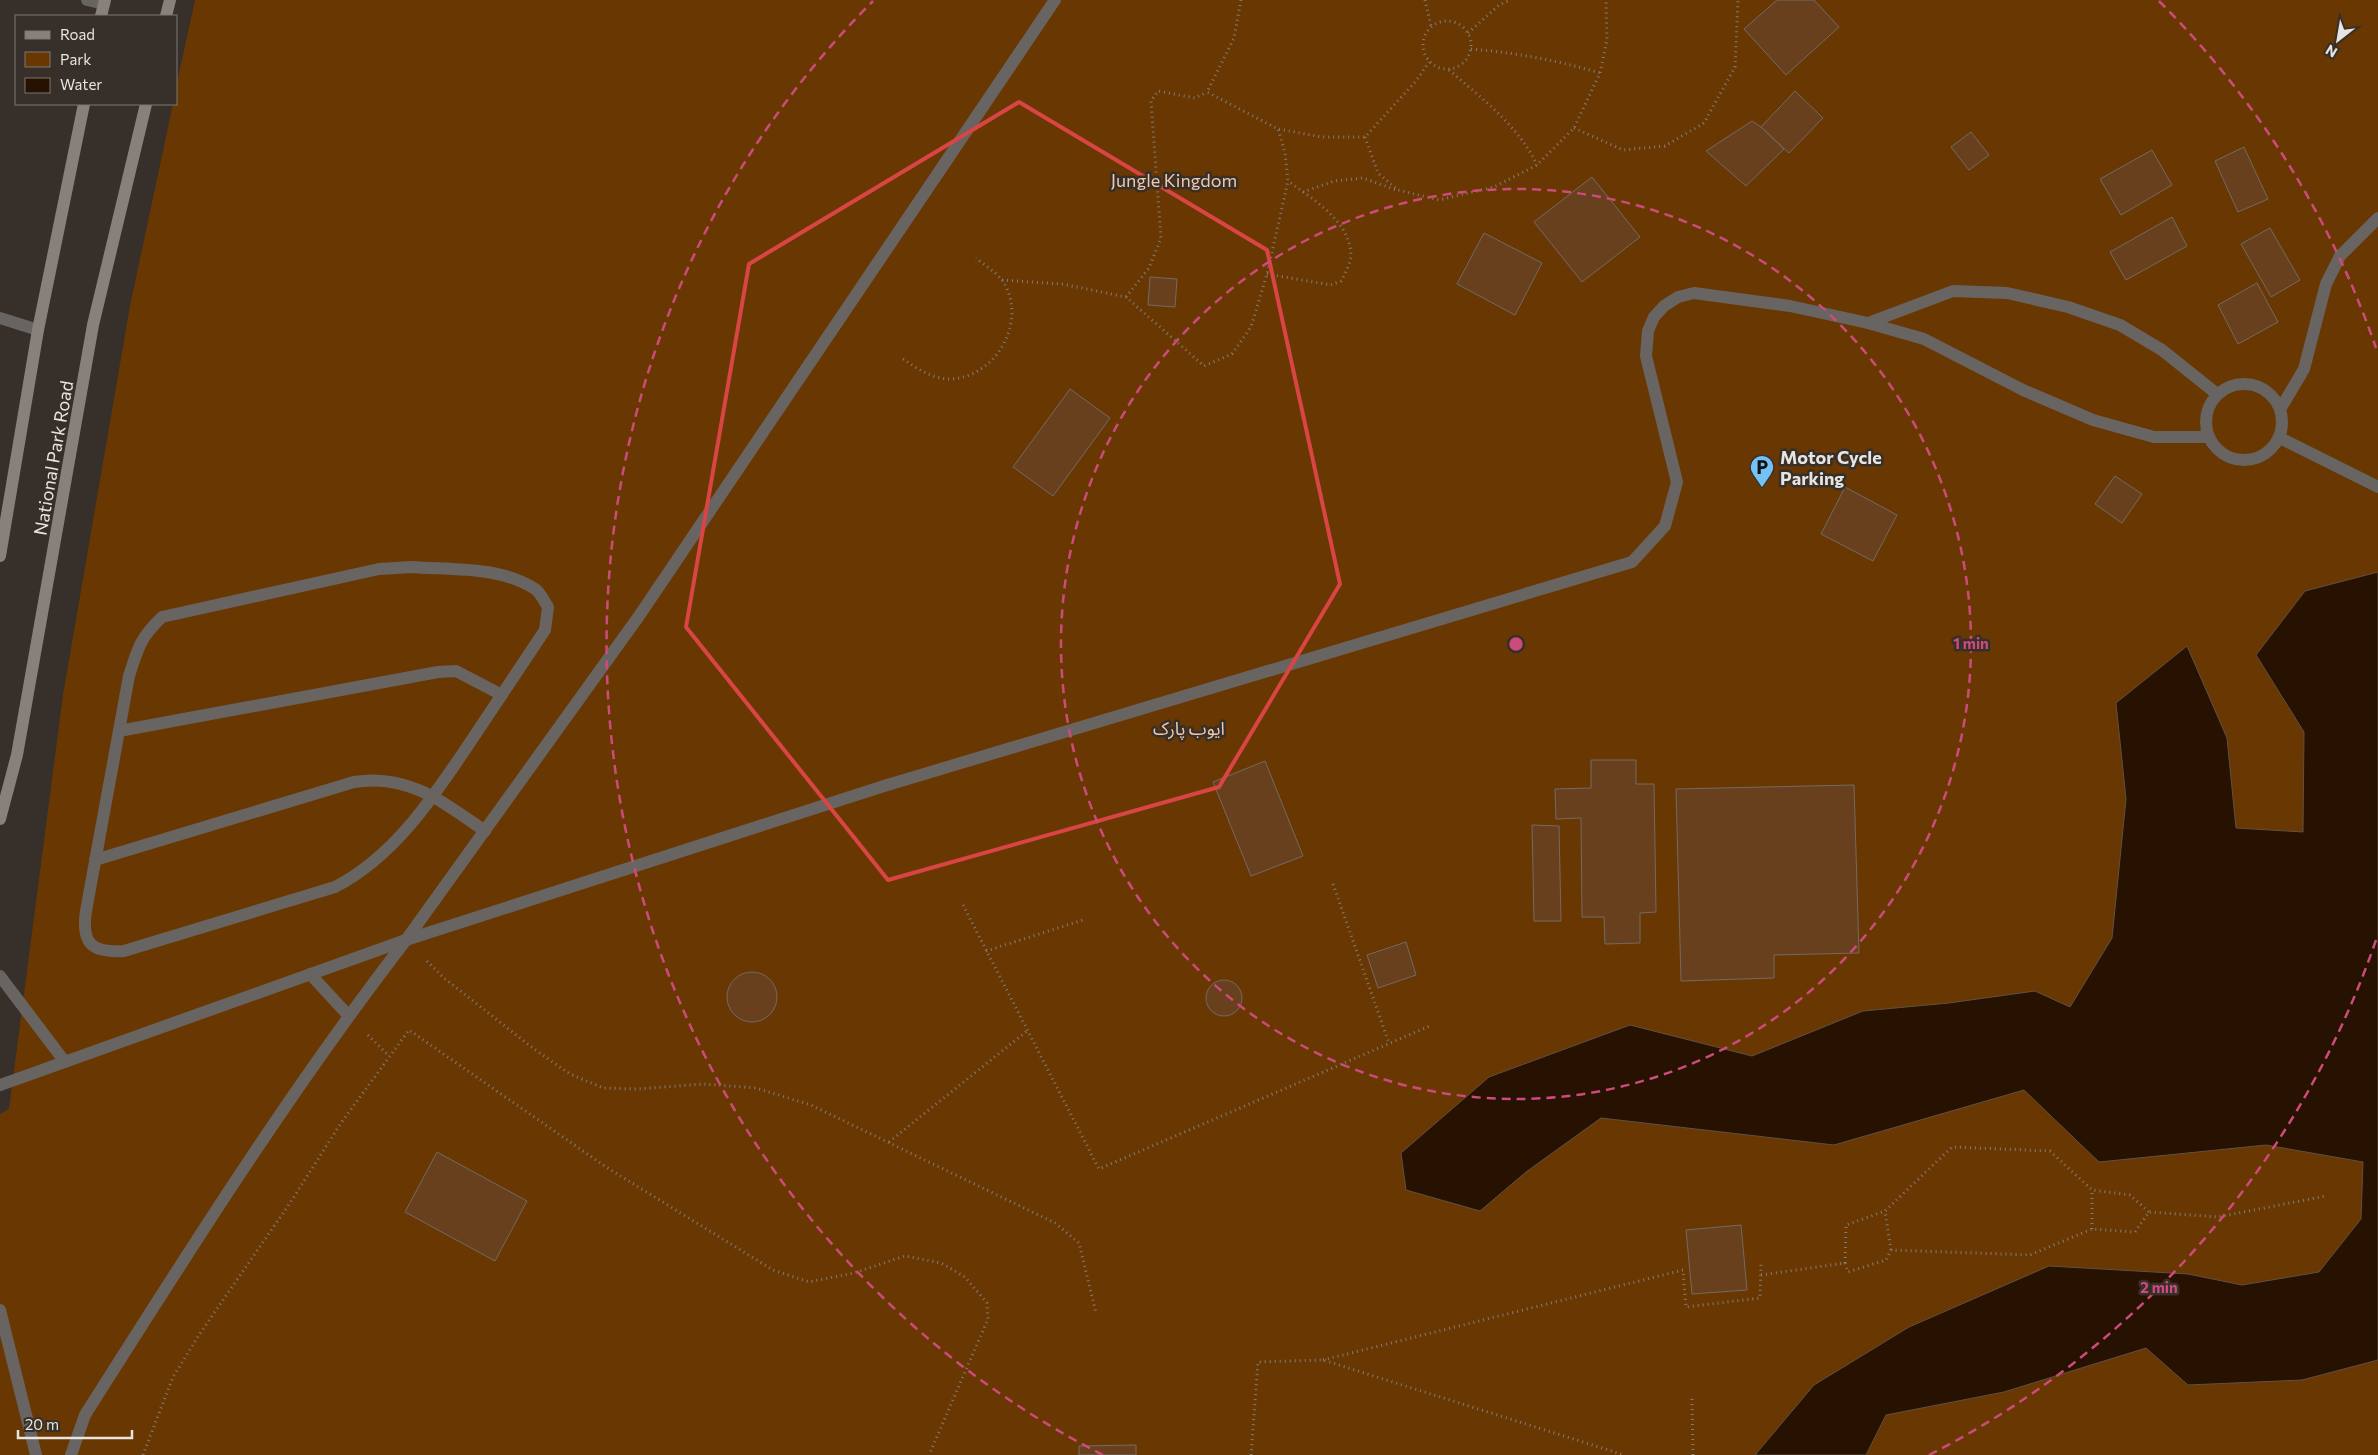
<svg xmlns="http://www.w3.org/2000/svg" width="2378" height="1455" font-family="Commissioner,'Noto Sans Arabic',sans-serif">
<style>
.green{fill:#693802}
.water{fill:#271100;stroke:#615043}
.building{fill:#68401d;stroke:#736a64}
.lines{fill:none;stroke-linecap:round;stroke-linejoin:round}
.path{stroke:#827b77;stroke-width:3;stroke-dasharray:1 4;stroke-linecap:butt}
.service{stroke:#686462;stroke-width:12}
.minor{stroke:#686462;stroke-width:12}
.secondary{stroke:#87817c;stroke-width:12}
.marked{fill:none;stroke:#d94444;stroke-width:4;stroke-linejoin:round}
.ring{fill:none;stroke:#cc4b7c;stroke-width:2.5;stroke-dasharray:9 6}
.labels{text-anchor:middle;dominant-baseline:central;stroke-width:5;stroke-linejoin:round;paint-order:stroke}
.park-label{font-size:18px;fill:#f1c9aa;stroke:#372f2a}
.poi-label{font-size:18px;font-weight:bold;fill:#e8e4e0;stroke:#372f2a;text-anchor:start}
.street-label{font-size:18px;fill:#e8e4e0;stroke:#372f2a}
.centre{fill:#cc4b7c;stroke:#372f2a;stroke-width:2.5}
.ring-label{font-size:15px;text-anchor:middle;font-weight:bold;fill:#cc4b7c;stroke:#372f2a;stroke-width:5;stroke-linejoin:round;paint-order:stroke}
</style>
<rect width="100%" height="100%" fill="#372f2a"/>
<path class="green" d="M 195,0 L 2378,0 L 2378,1455 L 0,1455 L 0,1114 L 9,1109 L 63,695 L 130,306 L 173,104 L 176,104 L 176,87 Z"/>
<path class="water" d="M 2378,572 L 2378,1360 L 2302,1380 L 2188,1385 L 2146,1348 L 2004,1392 L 1886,1415 L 1866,1455 L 1755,1455 L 1814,1385 L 1909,1327 L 2049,1266 L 2188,1274 L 2242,1285 L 2319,1272 L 2361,1219 L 2363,1162 L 2266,1145 L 2099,1162 L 2024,1090 L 1834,1145 L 1601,1118 L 1526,1172 L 1480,1211 L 1406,1190 L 1401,1153 L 1489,1077 L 1630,1025 L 1752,1056 L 1863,1011 L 1949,1003 L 2035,991 L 2070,1007 L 2112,938 L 2126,799 L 2116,703 L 2187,646 L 2227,738 L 2236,828 L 2303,832 L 2304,732 L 2256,655 L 2305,591 Z"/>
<g class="building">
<path d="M 1777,0 L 1814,0 L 1839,27 L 1786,75 L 1744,29 Z"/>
<path d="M 1795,91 L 1823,118 L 1789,153 L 1761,127 Z"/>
<path d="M 1752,121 L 1761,127 L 1784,149 L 1746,186 L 1706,151 Z"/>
<path d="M 1971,132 L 1989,155 L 1969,170 L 1951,147 Z"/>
<path d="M 2244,147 L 2268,199 L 2238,212 L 2215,161 Z"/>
<path d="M 2152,150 L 2172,185 L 2121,215 L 2100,179 Z"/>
<path d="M 1592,177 L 1640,237 L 1582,282 L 1534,222 Z"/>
<path d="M 2172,217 L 2187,246 L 2126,280 L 2110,252 Z"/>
<path d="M 2270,228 L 2300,280 L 2271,297 L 2241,244 Z"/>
<path d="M 1484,233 L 1542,263 L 1515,315 L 1457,284 Z"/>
<path d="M 1150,277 L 1177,279 L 1175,307 L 1148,305 Z"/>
<path d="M 2257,283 L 2278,322 L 2238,344 L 2218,305 Z"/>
<path d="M 1070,389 L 1110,418 L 1053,496 L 1013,467 Z"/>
<path d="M 2115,476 L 2142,494 L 2122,523 L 2095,504 Z"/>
<path d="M 1845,487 L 1897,515 L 1873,561 L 1821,534 Z"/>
<path d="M 1591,760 L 1636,760 L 1636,784 L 1654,784 L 1656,912 L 1640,913 L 1640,943 L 1605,944 L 1604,917 L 1582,917 L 1581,818 L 1556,819 L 1555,789 L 1591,788 Z"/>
<path d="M 1265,761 L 1303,856 L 1251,876 L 1213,782 Z"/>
<path d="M 1854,785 L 1859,953 L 1774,955 L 1774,978 L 1681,981 L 1676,789 Z"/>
<path d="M 1532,825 L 1559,826 L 1561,921 L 1534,921 Z"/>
<path d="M 1406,942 L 1416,975 L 1378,988 L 1367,955 Z"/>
<circle cx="752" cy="997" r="25"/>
<circle cx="1224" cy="998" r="18"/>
<path d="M 437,1152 L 527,1201 L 495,1261 L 405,1212 Z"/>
<path d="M 1741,1225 L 1747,1290 L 1692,1294 L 1686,1230 Z"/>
<path d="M 1136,1445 L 1136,1455 L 1079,1455 L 1079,1446 Z"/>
</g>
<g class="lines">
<g class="path">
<path d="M 1241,0 L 1234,38 L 1207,92 L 1278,129 L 1322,137 L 1365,137 L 1416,81 L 1429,62"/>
<path d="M 1425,0 L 1431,26"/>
<circle cx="1447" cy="45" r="24"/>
<path d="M 1468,33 L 1499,5 L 1510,0"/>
<path d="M 1471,49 C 1518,53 1555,60 1600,73"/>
<path d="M 1449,70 C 1481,98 1518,125 1537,165"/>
<path d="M 1574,128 L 1623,150 L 1665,146 L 1704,123 L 1735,67 L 1738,0"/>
<path d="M 1365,137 L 1378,173 L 1398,190 L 1439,200 L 1494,187 L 1537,165 L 1574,128 L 1600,73 L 1607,40 L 1606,0"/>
<path d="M 1303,192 L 1334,181 L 1363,178 L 1396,190"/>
<path d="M 1267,274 L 1331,285 L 1341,281 C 1345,274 1350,264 1351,256 C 1351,221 1312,199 1288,181"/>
<path d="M 1002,280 L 1062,284 L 1126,297 L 1204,366 L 1232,354 L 1251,327 L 1267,274 L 1288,181 L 1285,153 L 1278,129"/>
<path d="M 1126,297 L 1149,268 L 1161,238 L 1151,101 L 1158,91 L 1195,98 L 1207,92"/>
<path d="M 903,359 C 918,369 932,379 951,379 C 997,377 1029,319 1002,280 C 996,272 984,265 976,258"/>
<path d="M 1333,884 L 1389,1043"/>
<path d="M 963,905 L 1099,1169 L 1432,1025"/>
<path d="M 986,951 L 1086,919"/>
<path d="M 427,961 L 444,978 L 534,1049 L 570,1074 L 603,1088 L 637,1089 L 703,1084 L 756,1088 L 811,1105 L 1055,1223 L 1079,1243 L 1096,1313"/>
<path d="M 368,1035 L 389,1056"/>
<path d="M 889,1142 L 1027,1031"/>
<path d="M 2092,1229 L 2092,1190"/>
<path d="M 1891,1250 L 1885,1211 L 1952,1147 L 2050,1151 L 2092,1190 L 2130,1195 L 2149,1212"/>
<path d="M 1845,1263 L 1846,1225 L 1885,1211"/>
<path d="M 1761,1275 L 1845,1263 L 1848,1272 L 1886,1260 L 1891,1250 L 2030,1255 L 2092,1229 L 2135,1232 L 2149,1212 L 2218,1217 L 2326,1196"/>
<path d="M 1323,1360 L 1683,1270 L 1686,1307 L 1760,1298 L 1761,1262"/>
<path d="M 1692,1399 L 1693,1455"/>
<path d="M 143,1455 L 173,1377 L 201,1332 L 290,1203 L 341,1123 L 409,1030 L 606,1167 L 773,1270 L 809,1282 L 854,1273 L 905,1256 L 941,1263 L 965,1277 L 987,1303 L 988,1319 L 929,1455"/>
<path d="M 1251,1455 L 1258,1362 L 1323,1360 L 1624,1455"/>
</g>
<g class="service">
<path d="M 2281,408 L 2304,369 L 2326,284 L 2340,256 L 2378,218"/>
<path d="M 411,567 C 451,570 500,566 535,589 C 540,592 544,601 548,607 L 545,630 C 521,666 497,702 473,738 C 436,793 396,856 335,887 L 124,951 C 92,953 81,944 86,911 L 129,676 C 138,647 141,637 162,617 L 379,569 Z"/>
<path d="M 119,731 L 438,672 L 456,671 L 502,695"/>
<path d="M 95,860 L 354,782 C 407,773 443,802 485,831"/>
<path d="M 406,940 L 639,616 L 1055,0"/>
</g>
<g class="minor">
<path d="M 87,0 L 104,4"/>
<path d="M 0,318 L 38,330"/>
<path d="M 1868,323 L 1953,291 L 2007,293 L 2068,307 L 2120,325 L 2162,350 L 2217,394"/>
<circle cx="2244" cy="422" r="38"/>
<path d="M 2280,438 L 2378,487"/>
<path d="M 310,974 L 348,1015"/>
<path d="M 0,976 L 65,1062"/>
<path d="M 0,1085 L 406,940 L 884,786 L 1632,562 L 1665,526 L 1677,482 L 1646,356 L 1648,331 L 1654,317 L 1664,306 L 1678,297 L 1694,293 L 1790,306 L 1868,323 L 1924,339 L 2023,390 L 2093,420 L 2154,437 L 2208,437"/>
<path d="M 0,1310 L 36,1455"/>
<path d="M 71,1455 L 85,1415 C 187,1254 289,1092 406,940"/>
</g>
<g class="secondary">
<path d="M 101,16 L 105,0"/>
<path d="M 166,16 L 170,0"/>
<path d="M 0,556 L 38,330 L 84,104"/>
<path d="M 0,819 L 17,755 L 93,325 L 146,104"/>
</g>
</g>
<path class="marked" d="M 1019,102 L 1267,250 L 1340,584 L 1219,787 L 888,880 L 686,627 L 749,264 Z"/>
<g class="ring">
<circle cx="1516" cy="644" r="455"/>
<path d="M2376 940A910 910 0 0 1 1929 1455M1103 1455A910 910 0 0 1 873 1M2159 1A910 910 0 0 1 2376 348"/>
</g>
<defs>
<g id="parking-pin" transform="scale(1.25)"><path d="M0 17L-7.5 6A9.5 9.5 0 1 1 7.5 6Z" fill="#73c1f5" stroke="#372f2a"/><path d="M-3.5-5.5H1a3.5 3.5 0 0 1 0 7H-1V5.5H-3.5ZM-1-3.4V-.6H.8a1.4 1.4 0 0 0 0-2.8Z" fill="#111"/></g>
</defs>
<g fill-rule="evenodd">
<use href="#parking-pin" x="1762" y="467"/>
</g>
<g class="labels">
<g class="park-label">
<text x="1174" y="180">Jungle Kingdom</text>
<text x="1189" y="728">ایوب پارک</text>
</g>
<g class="poi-label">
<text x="1780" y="457">Motor Cycle<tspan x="1780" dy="21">Parking</tspan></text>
</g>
<g class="street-label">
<text transform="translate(53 458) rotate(-80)">National Park Road</text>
</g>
</g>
<circle cx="1516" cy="644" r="8" class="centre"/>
<g class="ring-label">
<text x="1971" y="649">1 min</text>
<text x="2159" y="1293">2 min</text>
</g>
<rect x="15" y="15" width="162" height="90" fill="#372f2a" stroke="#7e7773"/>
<rect x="25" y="31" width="25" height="8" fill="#87817c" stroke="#7e7773"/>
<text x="60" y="40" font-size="15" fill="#e8e4e0">Road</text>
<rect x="25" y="52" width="25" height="15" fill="#693802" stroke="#7e7773"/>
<text x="60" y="65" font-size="15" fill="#e8e4e0">Park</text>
<rect x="25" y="78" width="25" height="15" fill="#271100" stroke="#7e7773"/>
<text x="60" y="90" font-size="15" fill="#e8e4e0">Water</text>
<g transform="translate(2338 40) rotate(211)" stroke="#372f2a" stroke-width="4" paint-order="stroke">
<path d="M0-4L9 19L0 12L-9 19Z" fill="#e8e4e0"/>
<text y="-8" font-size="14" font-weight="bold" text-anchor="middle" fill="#e8e4e0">N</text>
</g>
<path d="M18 1430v8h114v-8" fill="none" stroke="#e8e4e0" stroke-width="2.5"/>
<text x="25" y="1430" font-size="15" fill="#e8e4e0" stroke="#372f2a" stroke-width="4" paint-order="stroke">20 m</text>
</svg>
